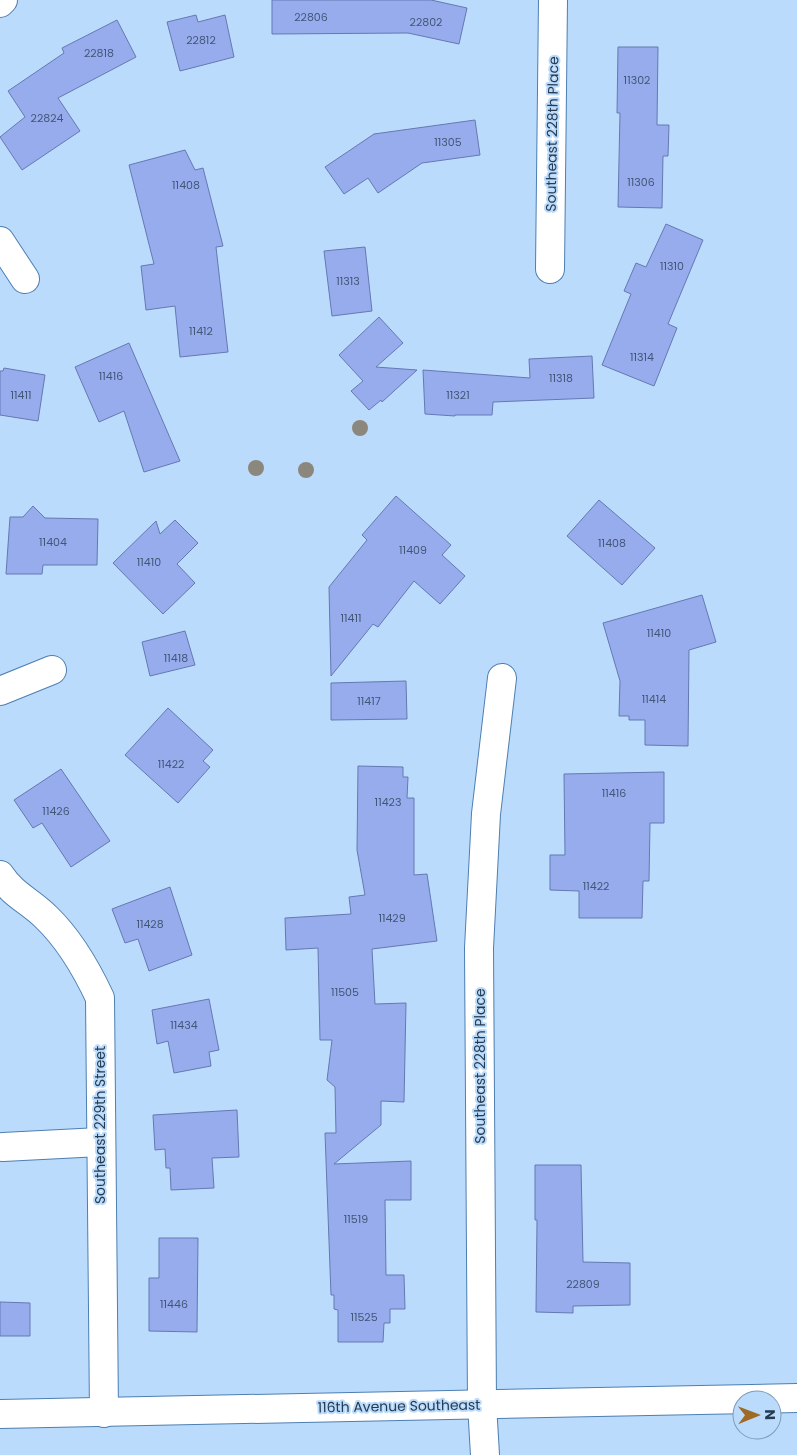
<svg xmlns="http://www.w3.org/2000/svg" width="797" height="1455" font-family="Poppins,sans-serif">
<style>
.building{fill:#97aced;stroke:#6578b4}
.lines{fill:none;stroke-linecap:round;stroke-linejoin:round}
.street-casing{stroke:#4d7fb1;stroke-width:30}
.secondary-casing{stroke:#4d7fb1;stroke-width:30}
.street{stroke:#fff;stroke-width:28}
.secondary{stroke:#fff;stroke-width:28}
.tree{fill:#8c877c}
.labels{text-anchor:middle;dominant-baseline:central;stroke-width:4;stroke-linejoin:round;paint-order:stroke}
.number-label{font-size:11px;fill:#425778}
.street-label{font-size:14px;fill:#253b51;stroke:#bbdbfc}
</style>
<rect width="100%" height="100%" fill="#bbdbfc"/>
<g class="building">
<path d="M 272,0 L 431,0 L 467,8 L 459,44 L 408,33 L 272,34 Z"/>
<path d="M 196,15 L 198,22 L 225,15 L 234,57 L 180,71 L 167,22 Z"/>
<path d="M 117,20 L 136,57 L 58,98 L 80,131 L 22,170 L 0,137 L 25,117 L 8,91 L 64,53 L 62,48 Z"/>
<path d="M 618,47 L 658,47 L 657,125 L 669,125 L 668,156 L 663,156 L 662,208 L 618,207 L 620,113 L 617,113 Z"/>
<path d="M 475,120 L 480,155 L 422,163 L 378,193 L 368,178 L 344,194 L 325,167 L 374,134 Z"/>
<path d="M 185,150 L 195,170 L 203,168 L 223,246 L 216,247 L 228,352 L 180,357 L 175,306 L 146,310 L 141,266 L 154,264 L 129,165 Z"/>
<path d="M 666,224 L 703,240 L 668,324 L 677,328 L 654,386 L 602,365 L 631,294 L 624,291 L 636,263 L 646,267 Z"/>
<path d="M 365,247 L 372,311 L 332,316 L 324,251 Z"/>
<path d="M 379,317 L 403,343 L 376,367 L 417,370 L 382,402 L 381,400 L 369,410 L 351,391 L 363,381 L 339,355 Z"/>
<path d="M 129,343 L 180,461 L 144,472 L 124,411 L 99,422 L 75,367 Z"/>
<path d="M 592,356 L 594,398 L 493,402 L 492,415 L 455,415 L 455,416 L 425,414 L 423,370 L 530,378 L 529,359 Z"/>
<path d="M 4,368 L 45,375 L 38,421 L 0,415 L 0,371 L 3,371 Z"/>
<path d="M 396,496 L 451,545 L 442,555 L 465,576 L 440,604 L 414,581 L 378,627 L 373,624 L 331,676 L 329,587 L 367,540 L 362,535 Z"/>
<path d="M 599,500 L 655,548 L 622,585 L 567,536 Z"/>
<path d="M 33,506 L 45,518 L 98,519 L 97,565 L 43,565 L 42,574 L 6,574 L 10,517 L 23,517 Z"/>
<path d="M 175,520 L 198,543 L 177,564 L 195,583 L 163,614 L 113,563 L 156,521 L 160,534 Z"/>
<path d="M 702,595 L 716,642 L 689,650 L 688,746 L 645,745 L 645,720 L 629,720 L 629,716 L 619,716 L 620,681 L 603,623 Z"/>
<path d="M 185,631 L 195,665 L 150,676 L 142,642 Z"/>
<path d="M 406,681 L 407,719 L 331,720 L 331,683 Z"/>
<path d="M 168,708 L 213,750 L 203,761 L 210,767 L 178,803 L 125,755 Z"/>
<path d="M 358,766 L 403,767 L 403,777 L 408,777 L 407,798 L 414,798 L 414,875 L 427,874 L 437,941 L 372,949 L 375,1004 L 406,1003 L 404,1102 L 381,1101 L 381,1125 L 334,1164 L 411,1161 L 411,1200 L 385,1200 L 386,1275 L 404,1275 L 405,1309 L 390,1309 L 390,1323 L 384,1323 L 383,1342 L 338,1342 L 338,1310 L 334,1309 L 334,1295 L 331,1295 L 325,1133 L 336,1133 L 335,1087 L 327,1080 L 332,1040 L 320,1040 L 318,948 L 286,950 L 285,918 L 351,914 L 349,897 L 365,895 L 357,850 Z"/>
<path d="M 61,769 L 110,841 L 71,867 L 42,823 L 33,828 L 14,800 Z"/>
<path d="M 664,772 L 664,823 L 650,823 L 649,881 L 643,881 L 642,918 L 579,918 L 579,891 L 550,890 L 550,855 L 565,855 L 564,774 Z"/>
<path d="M 170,887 L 192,955 L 149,971 L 138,939 L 125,943 L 112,909 Z"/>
<path d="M 209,999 L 219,1050 L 209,1052 L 211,1066 L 174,1073 L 168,1041 L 157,1044 L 152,1010 Z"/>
<path d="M 237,1110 L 239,1157 L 212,1158 L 214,1188 L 171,1190 L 170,1168 L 166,1168 L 165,1149 L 155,1150 L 153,1115 Z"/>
<path d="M 535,1165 L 581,1165 L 583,1262 L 630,1263 L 630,1305 L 573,1306 L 573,1313 L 536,1312 L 537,1220 L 535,1220 Z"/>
<path d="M 159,1238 L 198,1238 L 197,1332 L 149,1331 L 149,1278 L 159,1278 Z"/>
<path d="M 0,1302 L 30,1303 L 30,1336 L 0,1336 Z"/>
</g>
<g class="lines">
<g class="street-casing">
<g id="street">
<path d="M 0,3 L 3,0"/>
<path d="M 0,241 L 25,279"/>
<path d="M 550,269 L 553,0"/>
<path d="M 0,691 L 52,670"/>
<path d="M 0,875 C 13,895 30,901 46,917 C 70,940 86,968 100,998 L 104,1413"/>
<path d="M 3,1147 L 100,1142"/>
<path d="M 485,1455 L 482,1404 L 479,948 L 486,814 L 502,678"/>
</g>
</g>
<g class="secondary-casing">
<path id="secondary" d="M 0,1414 L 797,1398"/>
</g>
<use href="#street" class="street"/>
<use href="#secondary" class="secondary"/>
</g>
<g class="tree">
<circle cx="360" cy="428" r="8"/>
<circle cx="256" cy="468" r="8"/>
<circle cx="306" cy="470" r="8"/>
</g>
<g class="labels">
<g class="number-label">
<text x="311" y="17">22806</text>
<text x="426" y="22">22802</text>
<text x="201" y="40">22812</text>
<text x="99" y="53">22818</text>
<text x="637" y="80">11302</text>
<text x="47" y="118">22824</text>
<text x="448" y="142">11305</text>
<text x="641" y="182">11306</text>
<text x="186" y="185">11408</text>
<text x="672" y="266">11310</text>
<text x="348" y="281">11313</text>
<text x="201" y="331">11412</text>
<text x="642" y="357">11314</text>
<text x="111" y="376">11416</text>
<text x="561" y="378">11318</text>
<text x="21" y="395">11411</text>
<text x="458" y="395">11321</text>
<text x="53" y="542">11404</text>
<text x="612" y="543">11408</text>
<text x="413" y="550">11409</text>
<text x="149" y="562">11410</text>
<text x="351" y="618">11411</text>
<text x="659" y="633">11410</text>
<text x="176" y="658">11418</text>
<text x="654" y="699">11414</text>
<text x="369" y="701">11417</text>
<text x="171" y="764">11422</text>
<text x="614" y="793">11416</text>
<text x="388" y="802">11423</text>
<text x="56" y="811">11426</text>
<text x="596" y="886">11422</text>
<text x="392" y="918">11429</text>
<text x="150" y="924">11428</text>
<text x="345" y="992">11505</text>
<text x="184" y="1025">11434</text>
<text x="356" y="1219">11519</text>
<text x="583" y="1284">22809</text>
<text x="174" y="1304">11446</text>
<text x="364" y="1317">11525</text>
</g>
<g class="street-label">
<text transform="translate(552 134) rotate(-89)">Southeast 228th Place</text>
<text transform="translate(480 1066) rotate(-90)">Southeast 228th Place</text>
<text transform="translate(100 1125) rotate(-90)">Southeast 229th Street</text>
<text transform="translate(399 1406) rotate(-1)">116th Avenue Southeast</text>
</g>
</g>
<g transform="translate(757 1415) rotate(89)"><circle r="24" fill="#bbdbfc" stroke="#7f9bb8"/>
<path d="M0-4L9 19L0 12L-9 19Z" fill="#9f6a23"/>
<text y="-8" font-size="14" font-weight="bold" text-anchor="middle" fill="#253b51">N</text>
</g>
</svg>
